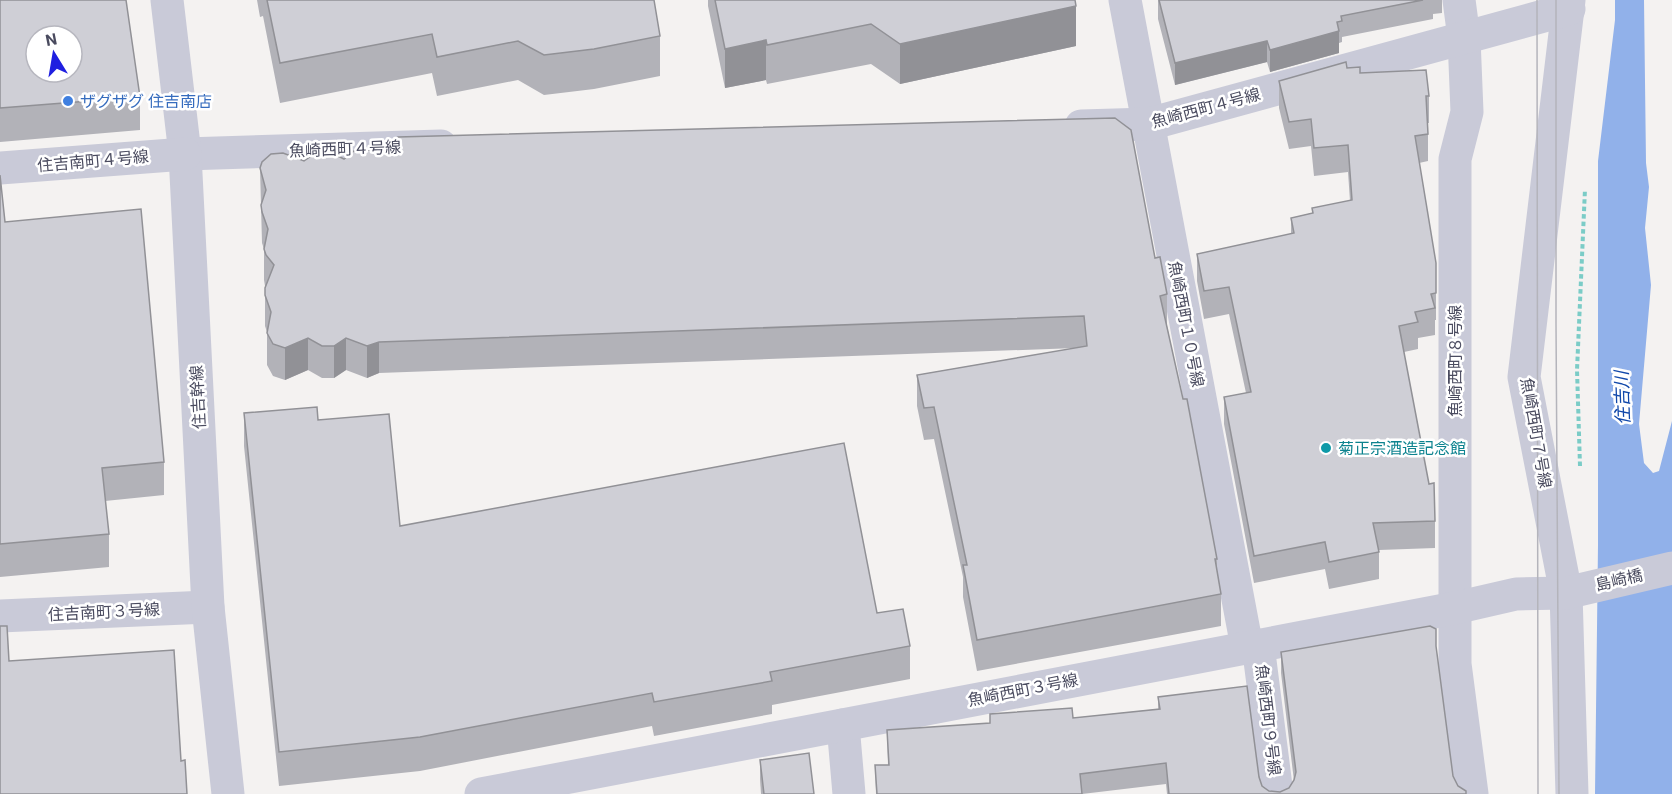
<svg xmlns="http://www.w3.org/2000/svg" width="1672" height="794" font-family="Roboto,'Noto Sans JP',sans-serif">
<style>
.water{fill:#91b1ea}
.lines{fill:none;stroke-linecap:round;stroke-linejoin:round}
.path{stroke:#7bccc7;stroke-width:4;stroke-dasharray:4.5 3;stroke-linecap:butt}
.minor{stroke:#c9cad8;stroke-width:33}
.tertiary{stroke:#c9cad8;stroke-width:33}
.tram{stroke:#b4b4bb;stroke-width:1.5}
.wall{fill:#b2b2b8}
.shaded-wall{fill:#919196}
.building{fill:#cfcfd6;stroke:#919196;stroke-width:1.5;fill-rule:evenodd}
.shop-dot{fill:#3f7fe0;stroke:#fff;stroke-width:2}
.culture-dot{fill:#0f9aa8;stroke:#fff;stroke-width:2}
.labels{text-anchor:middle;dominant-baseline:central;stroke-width:5;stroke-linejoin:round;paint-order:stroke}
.shop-label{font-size:16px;fill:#366cbe;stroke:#fff;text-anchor:start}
.street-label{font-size:16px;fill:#4a4b5f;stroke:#fff}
.culture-label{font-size:16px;fill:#0d838f;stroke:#fff;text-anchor:start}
.water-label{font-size:18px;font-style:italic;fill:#1148aa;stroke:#fff}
</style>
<rect width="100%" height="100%" fill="#f4f2f1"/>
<path class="water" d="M 1615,0 L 1644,0 L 1646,163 L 1649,187 L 1645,228 L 1651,285 L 1639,424 L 1644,463 L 1653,473 L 1659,471 L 1672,421 L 1672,794 L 1595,794 L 1598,545 L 1598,161 L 1615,20 Z"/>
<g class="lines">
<path class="path" d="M 1580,466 L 1577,370 L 1585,189"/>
<g class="minor">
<path d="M 1125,0 L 1247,647"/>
<path d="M 1459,0 L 1464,38 L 1467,112 L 1455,159 L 1455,664 L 1472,794"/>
<path d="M 1569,0 L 1524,377 L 1566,593 L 1572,794"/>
<path d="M 1081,126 L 1149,124 L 1569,9"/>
<path d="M 185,154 L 441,146"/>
<path d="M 0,616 L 208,607"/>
<path d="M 1258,645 L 1277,794"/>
<path d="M 843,725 L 849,794"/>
</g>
<g class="tertiary">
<path d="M 167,0 L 185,154 L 208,607 L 228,794"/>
<path d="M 0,168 L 185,154"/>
<path d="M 481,794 L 1455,608 L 1516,594 L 1566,593 L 1672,568"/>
</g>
<g class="tram">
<path d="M 1537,0 L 1538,794"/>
<path d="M 1556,0 L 1556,323 L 1559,794"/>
</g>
</g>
<g class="wall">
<path d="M 0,0 L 140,97 L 140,130 L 0,142 Z"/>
<path d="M 257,0 L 654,0 L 660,36 L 660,76 L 594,89 L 544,95 L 518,80 L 437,96 L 432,73 L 280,103 L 263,16 L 260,17 Z"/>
<path d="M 708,0 L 1075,0 L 1076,46 L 900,84 L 871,64 L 767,84 L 766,80 L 725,88 L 708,6 Z"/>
<path d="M 1158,0 L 1442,0 L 1442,13 L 1433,14 L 1433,19 L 1342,37 L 1342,42 L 1339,43 L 1339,53 L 1270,72 L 1267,62 L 1175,85 L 1158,19 Z"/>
<path d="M 1347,68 L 1360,73 L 1429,96 L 1429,123 L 1428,123 L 1428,161 L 1419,163 L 1436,263 L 1436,320 L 1435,320 L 1435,335 L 1418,338 L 1418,349 L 1404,352 L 1435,521 L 1435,548 L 1379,550 L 1379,579 L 1329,589 L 1325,569 L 1254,583 L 1224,424 L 1224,397 L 1246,393 L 1229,314 L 1204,319 L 1197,281 L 1197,254 L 1291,234 L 1291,218 L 1312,213 L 1312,208 L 1350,201 L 1348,172 L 1314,176 L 1311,146 L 1289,149 L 1279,108 L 1279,81 Z"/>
<path d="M 344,159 L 1155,258 L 1167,294 L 1167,326 L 1217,559 L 1217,574 L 1221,594 L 1221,626 L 977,671 L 963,597 L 963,577 L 934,439 L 924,440 L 917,406 L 917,375 L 1076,348 L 379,373 L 367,378 L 346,370 L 334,378 L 322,378 L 308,370 L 285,380 L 273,376 L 267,365 L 267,332 L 265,326 L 265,286 L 264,280 L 264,249 L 262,243 L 260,168 L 304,161 Z"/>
<path d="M 0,175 L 5,222 L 164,462 L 164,495 L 105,501 L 109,534 L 109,567 L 0,577 Z"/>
<path d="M 244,413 L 318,420 L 400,526 L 877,613 L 910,646 L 910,679 L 772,705 L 772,714 L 654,736 L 652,726 L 420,771 L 279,786 L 244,446 Z"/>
<path d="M 1436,646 L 1453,776 L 1458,786 L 1466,794 L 1167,794 L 1166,784 L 1082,794 L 876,794 L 875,765 L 888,765 L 887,730 L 990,723 L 990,714 L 1073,718 L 1158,709 L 1158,697 L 1259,777 L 1262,786 L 1269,791 L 1280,792 L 1289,788 L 1294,781 L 1281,673 L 1281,652 Z"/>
<path d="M 760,760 L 814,794 L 761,794 L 760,779 Z"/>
</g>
<g class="shaded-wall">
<path d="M 1076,6 L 1076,46 L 900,84 L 900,44 Z"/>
<path d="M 1339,31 L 1339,53 L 1270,72 L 1270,50 Z"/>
<path d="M 766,40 L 766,80 L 725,88 L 725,49 Z"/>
<path d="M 1267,41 L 1267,62 L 1175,85 L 1175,63 Z"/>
<path d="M 308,338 L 308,370 L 285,380 L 285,348 Z"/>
<path d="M 346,338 L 346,370 L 334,378 L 334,346 Z"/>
<path d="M 379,342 L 379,373 L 367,378 L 367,346 Z"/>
</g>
<g class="building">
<path d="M 0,0 L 126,0 L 140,97 L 0,108 ZM 36,36 L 72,36 L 72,72 L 36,72 Z"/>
<path d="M 267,0 L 654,0 L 660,36 L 594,49 L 544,55 L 518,41 L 437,57 L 432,34 L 280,63 Z"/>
<path d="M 715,0 L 1075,0 L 1076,6 L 900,44 L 871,24 L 767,45 L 766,40 L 725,49 Z"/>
<path d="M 1159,0 L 1423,0 L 1341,16 L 1342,21 L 1337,22 L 1339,31 L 1270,50 L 1267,41 L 1175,63 Z"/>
<path d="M 1346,62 L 1347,68 L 1360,67 L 1360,73 L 1426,70 L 1429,96 L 1426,96 L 1428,134 L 1415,136 L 1436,263 L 1436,293 L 1431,294 L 1435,308 L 1415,312 L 1418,322 L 1399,326 L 1429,484 L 1434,483 L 1435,521 L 1373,523 L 1379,552 L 1329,562 L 1325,542 L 1254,556 L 1224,397 L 1251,392 L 1229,287 L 1204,291 L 1197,254 L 1294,233 L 1291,218 L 1313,213 L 1312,208 L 1352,200 L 1348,145 L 1314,148 L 1311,119 L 1289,122 L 1279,81 Z"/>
<path d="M 1115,118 L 1131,130 L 1155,258 L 1160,257 L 1167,294 L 1160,296 L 1183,399 L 1187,399 L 1217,559 L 1215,559 L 1221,594 L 977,640 L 963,565 L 967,565 L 934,407 L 924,408 L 917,375 L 1087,346 L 1084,316 L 379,342 L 367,346 L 346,338 L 334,346 L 322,346 L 308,338 L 285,348 L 273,344 L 267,333 L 271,312 L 265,295 L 265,288 L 274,265 L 266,255 L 264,249 L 268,229 L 262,212 L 261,205 L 266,190 L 260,168 L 262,162 L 271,154 L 283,153 L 304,161 L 317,152 L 328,151 L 344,159 L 354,151 L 360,150 L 398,151 L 398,137 Z"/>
<path d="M 0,175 L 5,222 L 141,209 L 164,462 L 102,468 L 109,534 L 0,544 Z"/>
<path d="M 317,407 L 318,420 L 389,414 L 400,526 L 844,443 L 877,613 L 903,609 L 910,646 L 770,672 L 772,681 L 654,702 L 652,693 L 420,737 L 279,752 L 244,413 Z"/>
<path d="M 0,626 L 7,626 L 9,661 L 174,650 L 181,761 L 185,760 L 187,794 L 0,794 Z"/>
<path d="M 1430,626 L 1436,629 L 1436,646 L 1453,776 L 1458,786 L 1466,791 L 1466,794 L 1169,794 L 1166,763 L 1080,774 L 1082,794 L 877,794 L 875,765 L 889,765 L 887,730 L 990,723 L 990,714 L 1072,708 L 1073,718 L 1160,709 L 1158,697 L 1247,686 L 1259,777 L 1262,786 L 1269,791 L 1280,792 L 1289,788 L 1294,780 L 1296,772 L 1281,652 Z"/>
<path d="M 809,753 L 814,794 L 764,794 L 760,760 Z"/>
</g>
<circle class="shop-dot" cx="68" cy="101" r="6"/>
<circle class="culture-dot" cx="1326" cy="448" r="6"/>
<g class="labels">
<g class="shop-label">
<text x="80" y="101">ザグザグ 住吉南店</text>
</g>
<g class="street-label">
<text transform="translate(1206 108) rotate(-15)">魚崎西町４号線</text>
<text transform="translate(345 149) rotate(-2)">魚崎西町４号線</text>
<text transform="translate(93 161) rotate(-5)">住吉南町４号線</text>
<text transform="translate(1186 324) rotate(79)">魚崎西町１０号線</text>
<text transform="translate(1455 361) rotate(-90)">魚崎西町８号線</text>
<text transform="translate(198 397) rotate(-93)">住吉幹線</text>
<text transform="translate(1536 433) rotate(80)">魚崎西町７号線</text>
<text transform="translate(1619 580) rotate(-13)">島崎橋</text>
<text transform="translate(104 612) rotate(-3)">住吉南町３号線</text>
<text transform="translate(1023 690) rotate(-11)">魚崎西町３号線</text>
<text transform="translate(1268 720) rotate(83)">魚崎西町９号線</text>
</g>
<g class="culture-label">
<text x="1338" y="448">菊正宗酒造記念館</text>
</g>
<g class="water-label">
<text transform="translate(1622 398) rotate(-92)">住吉川</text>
</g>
</g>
<g transform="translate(54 54) rotate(349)"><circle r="28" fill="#ffffff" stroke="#b7b7bf" stroke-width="1.5"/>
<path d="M0-4.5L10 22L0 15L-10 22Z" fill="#1f1fe0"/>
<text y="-9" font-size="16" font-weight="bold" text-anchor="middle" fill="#4a4b5f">N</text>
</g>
</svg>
